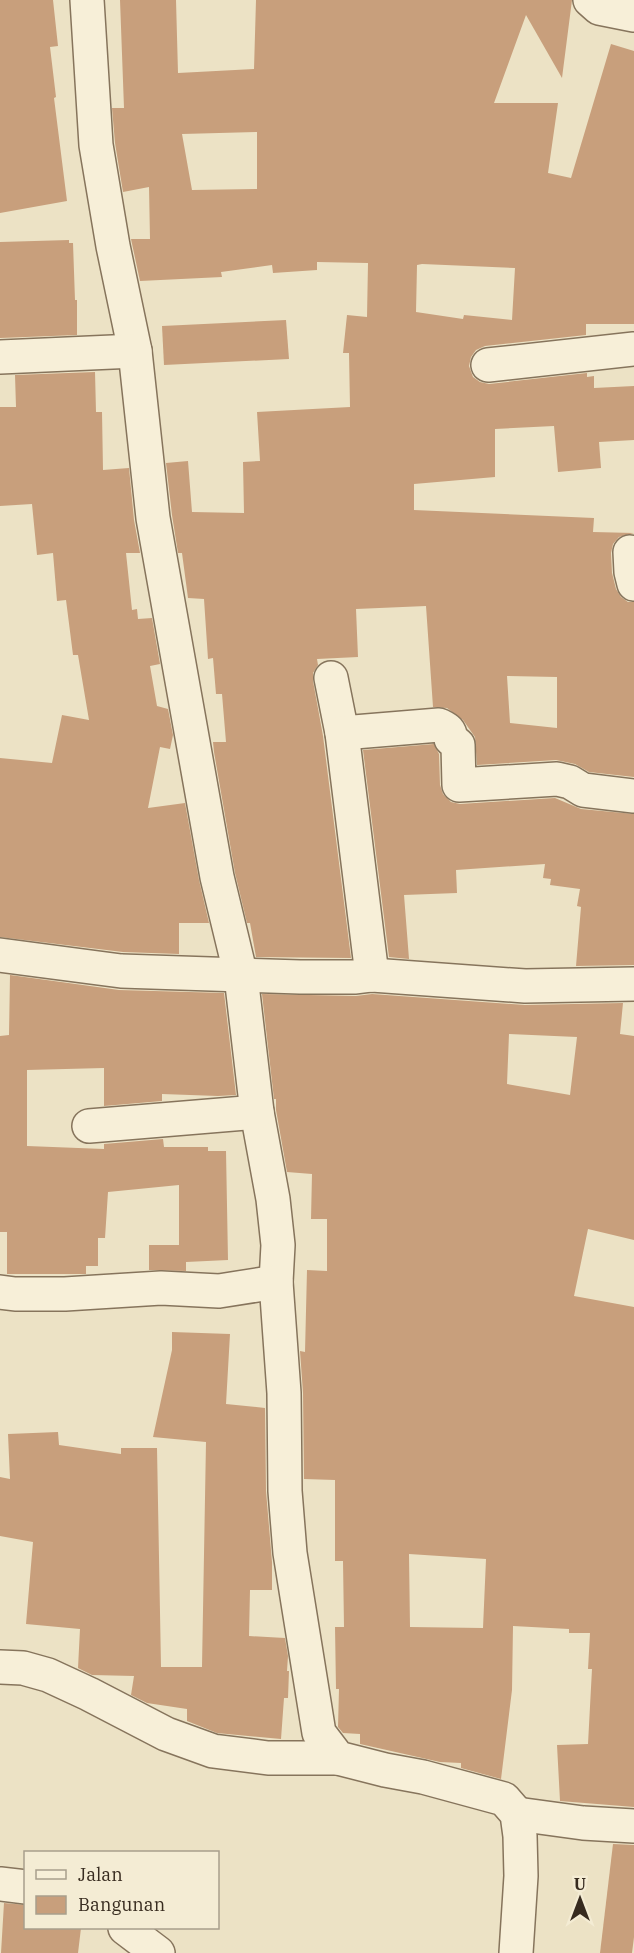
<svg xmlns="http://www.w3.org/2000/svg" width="634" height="1953" font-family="'IBM Plex Serif',serif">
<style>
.building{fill:#c89f7c;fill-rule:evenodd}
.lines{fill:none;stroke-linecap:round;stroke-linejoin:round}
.minor-casing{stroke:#86745c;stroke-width:36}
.minor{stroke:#f7efd8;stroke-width:33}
</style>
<rect width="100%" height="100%" fill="#ece2c5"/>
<g class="building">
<path d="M 0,0 L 53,0 L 58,46 L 50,47 L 56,97 L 54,98 L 67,201 L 0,213 Z"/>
<path d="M 120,0 L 176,0 L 178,73 L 254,69 L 256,0 L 572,0 L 562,78 L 526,15 L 494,103 L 558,103 L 548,173 L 571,178 L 611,44 L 634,51 L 634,324 L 586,324 L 586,335 L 485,346 L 476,350 L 471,357 L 469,366 L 473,377 L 480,382 L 489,384 L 587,373 L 587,377 L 594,376 L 594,388 L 634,386 L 634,440 L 599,442 L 601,468 L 558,472 L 554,426 L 495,429 L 495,477 L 414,484 L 414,510 L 594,518 L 593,532 L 634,533 L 619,537 L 613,544 L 611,553 L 612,573 L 616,589 L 621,597 L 628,602 L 634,602 L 634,777 L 589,772 L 575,764 L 556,760 L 477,765 L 475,737 L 463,720 L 447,708 L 433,707 L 426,606 L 356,609 L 358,657 L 317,659 L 318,665 L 313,673 L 313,681 L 323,736 L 351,958 L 256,957 L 250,923 L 247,923 L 235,873 L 214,752 L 213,742 L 226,742 L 222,694 L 216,694 L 213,658 L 208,659 L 204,599 L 188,598 L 182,553 L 178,553 L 172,515 L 166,463 L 188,461 L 192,512 L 244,513 L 243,462 L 260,461 L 257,412 L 350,407 L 349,353 L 343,353 L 347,315 L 367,317 L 368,263 L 317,262 L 317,270 L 273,273 L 272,265 L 221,272 L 222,277 L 140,281 L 131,239 L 150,239 L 149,187 L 123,192 L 115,143 L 112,108 L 124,108 ZM 257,132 L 257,189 L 192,190 L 182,134 ZM 422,264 L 515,268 L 512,320 L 464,315 L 463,319 L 416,312 L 417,265 ZM 507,676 L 557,677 L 557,728 L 510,723 Z"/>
<path d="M 69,240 L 69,243 L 73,243 L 75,300 L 77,300 L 77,335 L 0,338 L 0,242 Z"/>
<path d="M 286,320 L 289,359 L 164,365 L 162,326 Z"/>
<path d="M 95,372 L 96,412 L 102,412 L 103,470 L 129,468 L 134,520 L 140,553 L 126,553 L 132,610 L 137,609 L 138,619 L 152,618 L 160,664 L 150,666 L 157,706 L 168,709 L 173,735 L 170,749 L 160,747 L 148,808 L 185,803 L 199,880 L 209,923 L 179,923 L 179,954 L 123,952 L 0,937 L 0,758 L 52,763 L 62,715 L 89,720 L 78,655 L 73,655 L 66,600 L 57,601 L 53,553 L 37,555 L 32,504 L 0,506 L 0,407 L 16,407 L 15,375 Z"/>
<path d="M 434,744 L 439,754 L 440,785 L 443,794 L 451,802 L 460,804 L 555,798 L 581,809 L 634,814 L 634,965 L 576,966 L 581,907 L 577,906 L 580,889 L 550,885 L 551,879 L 543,878 L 545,864 L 456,870 L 457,893 L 404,895 L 409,959 L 389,957 L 363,750 Z"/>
<path d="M 10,975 L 119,990 L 224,993 L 236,1095 L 218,1096 L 162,1094 L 162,1101 L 104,1106 L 104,1068 L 27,1070 L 27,1146 L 104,1149 L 104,1144 L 163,1139 L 164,1147 L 208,1147 L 208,1151 L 226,1151 L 228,1260 L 186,1262 L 186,1271 L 149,1270 L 149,1245 L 179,1245 L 179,1185 L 108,1192 L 105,1238 L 98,1238 L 98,1266 L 86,1266 L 86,1274 L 7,1274 L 7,1232 L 0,1232 L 0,1036 L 9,1035 Z"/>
<path d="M 262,994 L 356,996 L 372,994 L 525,1005 L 623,1003 L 620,1034 L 634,1036 L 634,1240 L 588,1229 L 574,1296 L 634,1307 L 634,1807 L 560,1801 L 557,1745 L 588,1744 L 592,1669 L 588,1669 L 590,1633 L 569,1633 L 569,1629 L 513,1626 L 512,1690 L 501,1779 L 461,1768 L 461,1763 L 440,1762 L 360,1744 L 360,1734 L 343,1733 L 338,1727 L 339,1689 L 336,1689 L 335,1627 L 344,1627 L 343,1561 L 335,1561 L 335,1480 L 304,1479 L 303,1393 L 300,1351 L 305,1352 L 307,1270 L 327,1271 L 327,1219 L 311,1219 L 312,1174 L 287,1172 L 276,1110 L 276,1099 L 274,1099 ZM 509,1034 L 577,1037 L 570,1095 L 507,1084 ZM 409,1554 L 486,1559 L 483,1628 L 410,1627 Z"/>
<path d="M 172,1332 L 230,1334 L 226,1404 L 265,1408 L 266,1491 L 272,1562 L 272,1590 L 250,1590 L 249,1636 L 285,1638 L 288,1656 L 287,1671 L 289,1671 L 288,1698 L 284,1698 L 281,1739 L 217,1733 L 187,1721 L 187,1709 L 147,1703 L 131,1695 L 134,1676 L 92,1675 L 78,1668 L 80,1629 L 26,1624 L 33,1542 L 0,1536 L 0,1477 L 10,1479 L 8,1434 L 58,1432 L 59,1445 L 121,1454 L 121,1448 L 157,1448 L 161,1667 L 202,1667 L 206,1442 L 153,1437 L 172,1350 Z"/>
<path d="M 613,1844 L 634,1845 L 634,1937 L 632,1953 L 600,1953 Z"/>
<path d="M 4,1903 L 26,1905 L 26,1928 L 81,1928 L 78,1953 L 1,1953 Z"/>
</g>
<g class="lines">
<g class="minor-casing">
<g id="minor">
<path d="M 87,0 L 96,145 L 113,246 L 135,351 L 153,518 L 217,877 L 241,976 L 257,1112 L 273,1199 L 278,1245 L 276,1282 L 284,1393 L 285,1491 L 290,1553 L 319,1733 L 338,1758 L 385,1770 L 423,1777 L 504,1799 L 517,1814 L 520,1836 L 521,1876 L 516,1953"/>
<path d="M 590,0 L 599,8 L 634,15"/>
<path d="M 0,357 L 135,351"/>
<path d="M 488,365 L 634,349"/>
<path d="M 630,552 L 631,572 L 634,584"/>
<path d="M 331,678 L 342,733 L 372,975"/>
<path d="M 342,733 L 439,725 C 447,729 450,730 451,739 L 458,745 L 459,785 L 557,779 L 570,782 L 583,790 L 634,796"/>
<path d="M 0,955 L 121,971 L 300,977 L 356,977 L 372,975 L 525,986 L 634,984"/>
<path d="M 89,1126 L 257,1112"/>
<path d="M 0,1292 L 15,1294 L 65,1294 L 161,1288 L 219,1291 L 276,1282"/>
<path d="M 0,1667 L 23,1668 L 48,1675 L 89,1694 L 166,1734 L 213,1751 L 268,1758 L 338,1758"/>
<path d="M 517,1814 L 583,1823 L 634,1826"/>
<path d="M 0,1884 L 26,1887"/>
<path d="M 125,1928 L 158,1953"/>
</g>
</g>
<use href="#minor" class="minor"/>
</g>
<rect x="24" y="1851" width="195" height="78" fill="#f4ecd4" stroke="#a89f8c" stroke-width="1.5"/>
<rect x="36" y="1870" width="30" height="9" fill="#f7efd8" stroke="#a89f8c" stroke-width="1.5"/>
<text x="78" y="1881" font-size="18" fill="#372b1f">Jalan</text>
<rect x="36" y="1896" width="30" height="18" fill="#c89f7c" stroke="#a89f8c" stroke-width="1.5"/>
<text x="78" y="1911" font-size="18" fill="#372b1f">Bangunan</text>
<g transform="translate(580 1899)" stroke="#f4ecd4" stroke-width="4.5" paint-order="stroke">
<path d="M0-4.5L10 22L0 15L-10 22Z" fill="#372b1f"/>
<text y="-9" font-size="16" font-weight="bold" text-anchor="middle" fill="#372b1f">U</text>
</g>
</svg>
